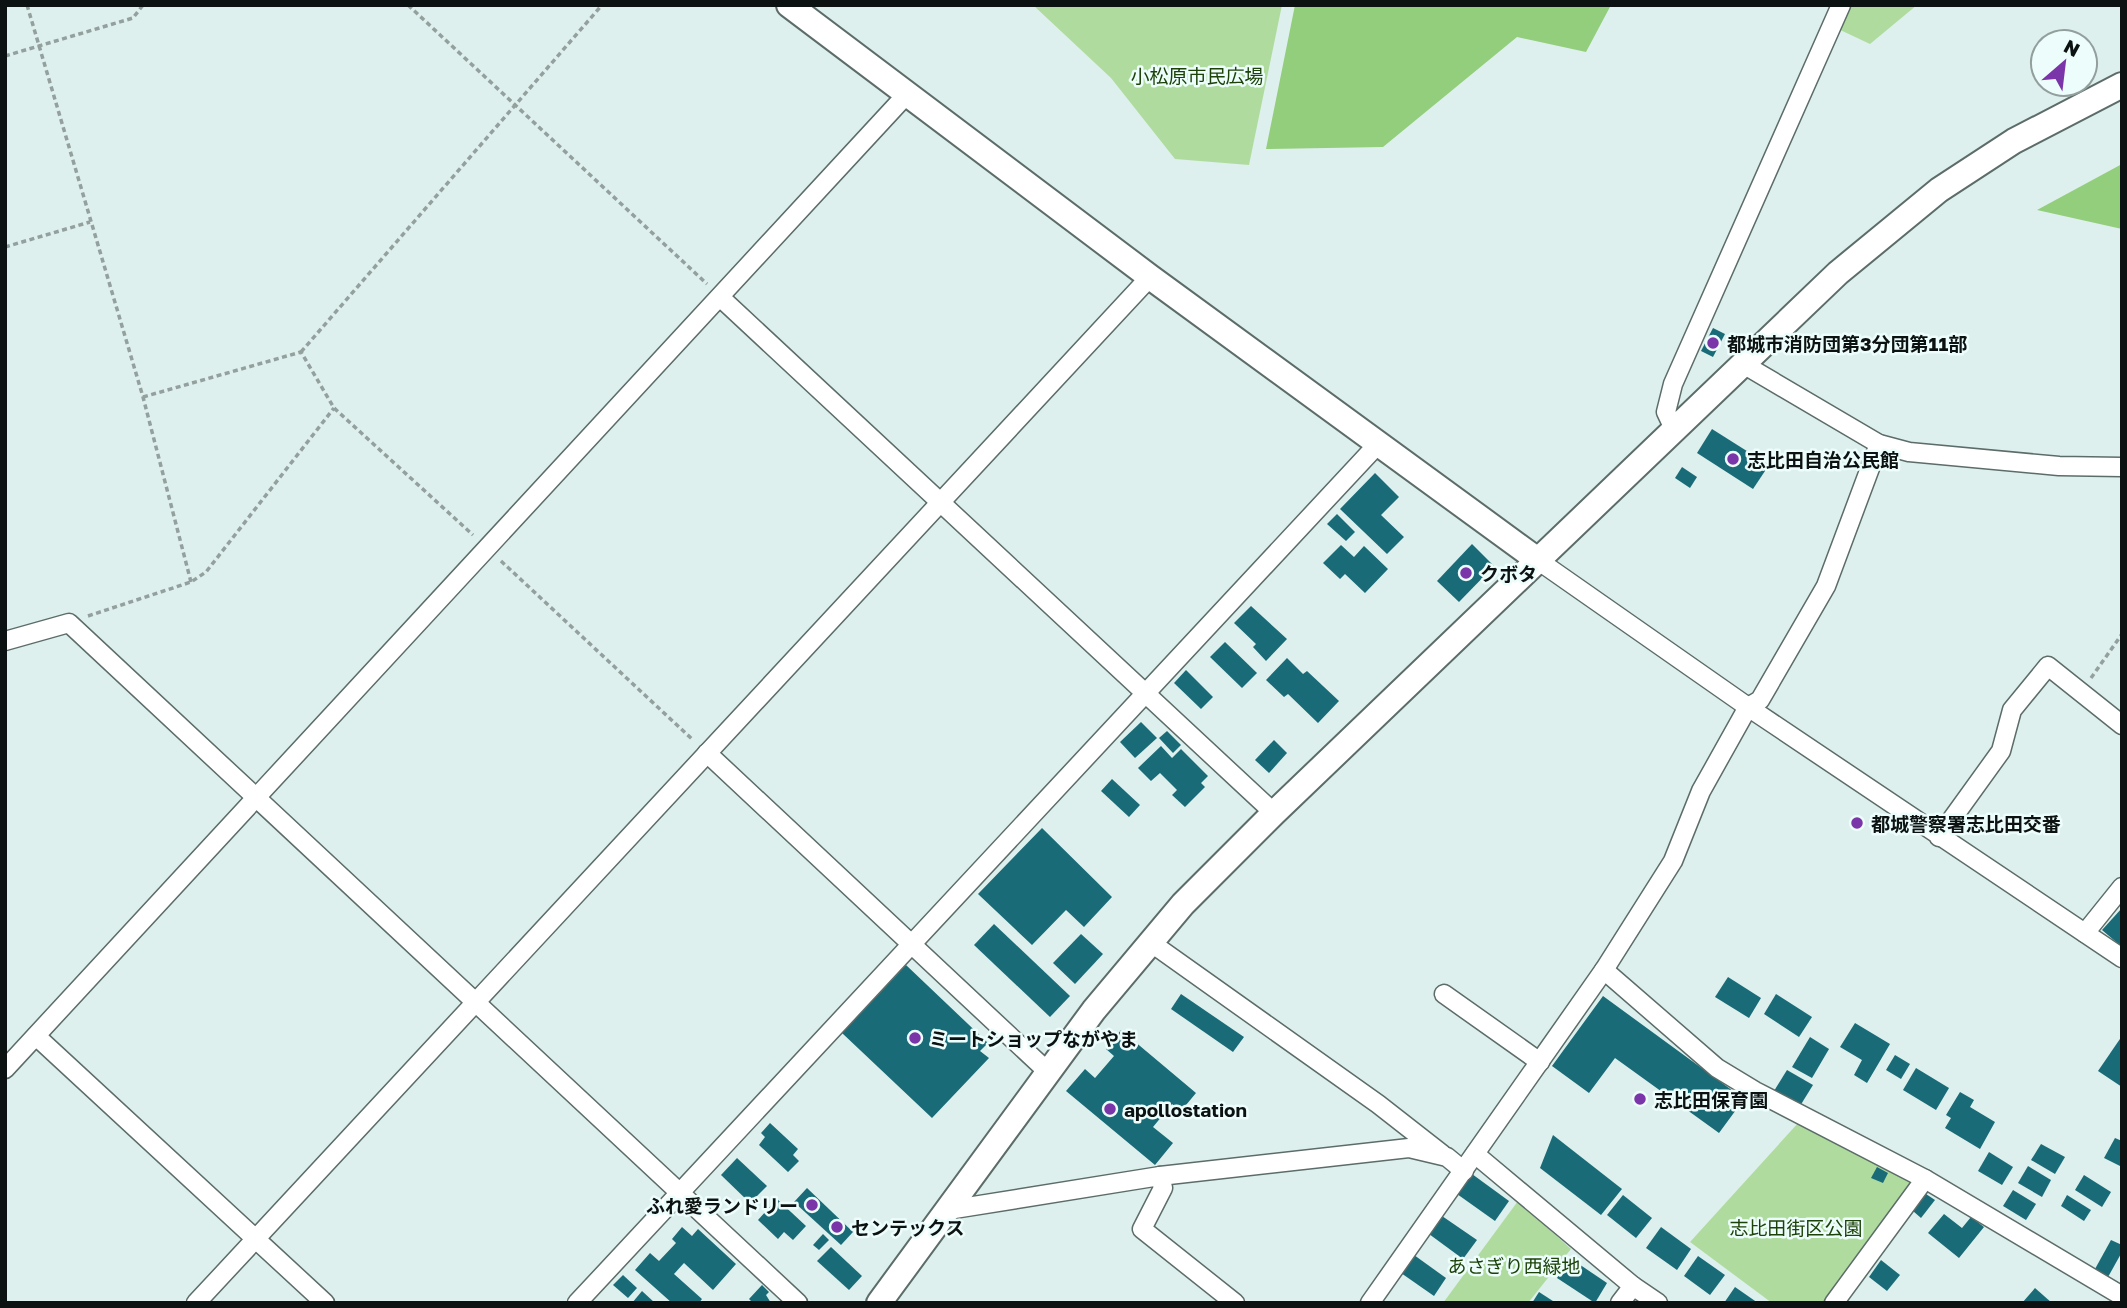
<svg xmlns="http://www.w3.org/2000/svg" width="2127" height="1308" font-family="'Golos Text','Noto Sans JP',sans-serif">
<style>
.green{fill:#afdc9e}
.forest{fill:#93ce7c}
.building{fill:#1a6b78}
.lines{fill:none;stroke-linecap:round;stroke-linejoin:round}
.street-casing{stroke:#5c6c69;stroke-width:21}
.secondary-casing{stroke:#5c6c69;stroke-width:28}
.path{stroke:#93a09e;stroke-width:3.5;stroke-dasharray:5 3.5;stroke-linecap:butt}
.street{stroke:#fff;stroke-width:18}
.secondary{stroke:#fff;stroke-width:24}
.poi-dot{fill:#7a36a9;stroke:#ecfdfb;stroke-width:2.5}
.labels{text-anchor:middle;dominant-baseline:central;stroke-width:5;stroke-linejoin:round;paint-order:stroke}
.park-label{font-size:19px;fill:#1c4208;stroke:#ecfdfb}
.poi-label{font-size:19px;font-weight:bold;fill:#0c1211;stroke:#ecfdfb;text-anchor:start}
</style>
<rect width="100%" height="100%" fill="#def0ed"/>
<g class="green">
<path d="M 1033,5 L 1282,5 L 1249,165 L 1175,159 L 1111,78 Z"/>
<path d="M 1849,5 L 1917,5 L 1870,44 L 1836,28 Z"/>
<path d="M 1799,1122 L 1911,1177 L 1911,1187 L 1825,1303 L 1772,1303 L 1690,1242 Z"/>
<path d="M 1518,1201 L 1571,1249 L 1528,1303 L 1443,1303 Z"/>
</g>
<g class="forest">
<path d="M 1295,5 L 1611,5 L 1586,52 L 1517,37 L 1383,147 L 1266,149 Z"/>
<path d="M 2122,164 L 2122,229 L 2037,210 Z"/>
</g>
<g class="building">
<path d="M 1713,328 L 1725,334 L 1713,357 L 1701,351 Z"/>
<path d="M 1712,429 L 1769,465 L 1753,489 L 1697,453 Z"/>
<path d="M 1682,467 L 1697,477 L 1690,488 L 1675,478 Z"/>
<path d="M 1375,473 L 1399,497 L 1381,515 L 1404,537 L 1387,554 L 1340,509 Z"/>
<path d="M 1337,514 L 1355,532 L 1346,541 L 1327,524 Z"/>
<path d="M 1472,544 L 1494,566 L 1459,602 L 1437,581 Z"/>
<path d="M 1341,545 L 1354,557 L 1364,546 L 1388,569 L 1365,593 L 1345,574 L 1340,579 L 1323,563 Z"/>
<path d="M 1251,606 L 1287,639 L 1266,661 L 1253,647 L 1256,644 L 1234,623 Z"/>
<path d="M 1225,642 L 1257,673 L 1242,688 L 1210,657 Z"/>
<path d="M 1287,658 L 1303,674 L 1307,671 L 1339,701 L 1318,723 L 1288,694 L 1284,697 L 1266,680 Z"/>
<path d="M 1186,670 L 1213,697 L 1201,709 L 1174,683 Z"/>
<path d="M 1141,722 L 1157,738 L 1135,758 L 1120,742 Z"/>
<path d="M 1167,731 L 1181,745 L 1173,753 L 1159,738 Z"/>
<path d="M 1274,740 L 1287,753 L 1269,773 L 1255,760 Z"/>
<path d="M 1161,746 L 1172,758 L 1181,749 L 1208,776 L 1201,783 L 1205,787 L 1185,807 L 1172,795 L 1177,790 L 1160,773 L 1151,781 L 1138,768 Z"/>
<path d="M 1112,779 L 1140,805 L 1129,817 L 1101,791 Z"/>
<path d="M 1042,828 L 1112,897 L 1084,927 L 1066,910 L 1032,945 L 978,894 Z"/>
<path d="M 2122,908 L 2122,947 L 2102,930 Z"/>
<path d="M 994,924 L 1070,996 L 1050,1017 L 974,945 Z"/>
<path d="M 1081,934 L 1103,954 L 1075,984 L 1053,963 Z"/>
<path d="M 906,965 L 988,1043 L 980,1051 L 989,1058 L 932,1118 L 842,1033 Z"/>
<path d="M 1728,977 L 1761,998 L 1749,1018 L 1715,997 Z"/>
<path d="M 1181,994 L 1244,1037 L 1233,1052 L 1171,1009 Z"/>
<path d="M 1776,994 L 1812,1017 L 1799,1037 L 1764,1014 Z"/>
<path d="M 1603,996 L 1744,1099 L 1719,1133 L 1615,1058 L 1589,1093 L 1552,1066 Z"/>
<path d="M 1855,1023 L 1890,1044 L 1867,1083 L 1854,1075 L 1862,1060 L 1840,1047 Z"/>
<path d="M 1121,1030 L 1196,1093 L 1181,1111 L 1172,1104 L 1153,1127 L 1173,1143 L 1155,1165 L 1066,1091 L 1085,1069 L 1095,1078 L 1114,1056 L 1106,1049 Z"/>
<path d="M 2122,1036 L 2122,1087 L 2098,1071 Z"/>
<path d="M 1810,1037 L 1829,1049 L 1812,1078 L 1792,1067 Z"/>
<path d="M 1895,1055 L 1910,1064 L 1901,1079 L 1886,1070 Z"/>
<path d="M 1916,1068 L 1949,1088 L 1936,1110 L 1903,1090 Z"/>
<path d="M 1787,1070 L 1813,1085 L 1800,1106 L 1774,1091 Z"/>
<path d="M 1960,1092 L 1974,1100 L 1970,1107 L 1995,1122 L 1980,1149 L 1945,1128 L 1951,1118 L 1946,1115 Z"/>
<path d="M 770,1123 L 798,1149 L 793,1155 L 799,1161 L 788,1172 L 759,1145 L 765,1137 L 761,1133 Z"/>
<path d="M 1553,1135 L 1622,1189 L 1601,1215 L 1540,1168 Z"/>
<path d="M 2115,1138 L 2122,1141 L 2122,1167 L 2104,1158 Z"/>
<path d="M 2041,1144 L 2065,1157 L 2055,1174 L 2031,1160 Z"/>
<path d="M 1989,1152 L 2013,1167 L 2002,1185 L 1978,1171 Z"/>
<path d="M 737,1158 L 767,1186 L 750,1203 L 721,1175 Z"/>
<path d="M 2028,1166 L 2051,1180 L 2042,1197 L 2018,1183 Z"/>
<path d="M 1877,1167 L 1888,1173 L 1883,1183 L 1871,1178 Z"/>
<path d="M 1472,1174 L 1509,1201 L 1495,1221 L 1457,1194 Z"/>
<path d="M 2084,1175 L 2111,1192 L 2102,1207 L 2075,1190 Z"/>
<path d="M 807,1188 L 853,1232 L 841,1245 L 794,1202 Z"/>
<path d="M 2013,1190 L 2036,1204 L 2026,1220 L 2003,1206 Z"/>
<path d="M 1926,1194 L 1935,1200 L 1921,1218 L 1913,1211 Z"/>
<path d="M 1623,1195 L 1652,1218 L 1636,1238 L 1607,1215 Z"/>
<path d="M 2067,1195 L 2091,1210 L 2084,1221 L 2061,1206 Z"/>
<path d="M 777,1199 L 806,1226 L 793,1240 L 784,1232 L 778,1239 L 758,1220 Z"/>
<path d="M 1944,1214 L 1962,1228 L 1971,1217 L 1984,1227 L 1959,1258 L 1928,1233 Z"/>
<path d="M 1442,1216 L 1477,1240 L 1463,1259 L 1429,1234 Z"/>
<path d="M 682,1227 L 692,1236 L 698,1229 L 736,1264 L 713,1290 L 684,1263 L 674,1274 L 702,1299 L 699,1303 L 672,1303 L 635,1270 L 650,1253 L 659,1261 L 676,1243 L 672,1239 Z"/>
<path d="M 1661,1227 L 1691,1249 L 1677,1270 L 1646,1248 Z"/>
<path d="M 823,1234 L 829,1240 L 819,1250 L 813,1245 Z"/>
<path d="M 2111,1240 L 2122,1245 L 2122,1252 L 2108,1277 L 2095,1269 Z"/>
<path d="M 831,1247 L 862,1276 L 849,1290 L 817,1261 Z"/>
<path d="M 1414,1255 L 1446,1278 L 1434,1296 L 1401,1273 Z"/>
<path d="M 1698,1256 L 1725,1275 L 1710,1295 L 1684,1276 Z"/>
<path d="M 1570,1258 L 1607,1283 L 1595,1303 L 1557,1278 Z"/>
<path d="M 1881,1260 L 1900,1275 L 1887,1291 L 1869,1277 Z"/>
<path d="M 623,1275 L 637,1288 L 628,1298 L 613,1285 Z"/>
<path d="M 762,1285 L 769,1292 L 766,1295 L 771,1303 L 753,1303 L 749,1299 Z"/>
<path d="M 1735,1287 L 1758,1303 L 1724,1303 Z"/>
<path d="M 2035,1288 L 2052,1303 L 2022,1303 Z"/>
<path d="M 642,1291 L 655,1303 L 632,1303 Z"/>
<path d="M 1539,1292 L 1556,1303 L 1532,1303 Z"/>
</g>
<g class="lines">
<g class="street-casing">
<g id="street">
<path d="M 721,298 L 1274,813"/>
<path d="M 1743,364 L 1879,444 L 1909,452 L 2059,466 L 2122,467"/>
<path d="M 1674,429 L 1666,412 L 1673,384 L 1841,5"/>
<path d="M 1539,561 L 1748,707 L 2122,958"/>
<path d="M 5,641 L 69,623 L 798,1303"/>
<path d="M 707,753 L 1047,1071"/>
<path d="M 1939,837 L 2001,751 L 2012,710 L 2048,666 L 2122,725"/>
<path d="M 2085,933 L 2122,887"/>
<path d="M 1150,942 L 1378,1104 L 1442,1154"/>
<path d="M 1604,970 L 1717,1068 L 1755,1091 L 1925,1179 L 2122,1296"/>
<path d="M 1444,994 L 1540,1062"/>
<path d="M 36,1036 L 325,1303"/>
<path d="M 5,1069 L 907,94"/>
<path d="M 1475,1154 L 1633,1286 L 1658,1303"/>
<path d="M 1160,1176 L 1163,1188 L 1142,1229 L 1235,1303"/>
<path d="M 948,1210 L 1160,1176 L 1409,1148 L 1447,1157 L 1464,1171"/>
<path d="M 196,1303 L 1150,277"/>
<path d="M 577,1303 L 1378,444"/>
<path d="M 1370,1303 L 1604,970 L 1673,861 L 1701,791 L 1748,707 L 1760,700 L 1826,586 L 1879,444"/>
<path d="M 1620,1303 L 1633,1286"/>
<path d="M 1834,1303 L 1925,1179"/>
</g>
</g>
<g class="secondary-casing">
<g id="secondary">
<path d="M 789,5 L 1150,277 L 1539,561"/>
<path d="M 879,1303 L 1094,1010 L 1183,904 L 1274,813 L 1838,273 L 1939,190 L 2014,141 L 2122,85"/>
</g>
</g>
<g class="path">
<path d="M 27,5 L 143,397 L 191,582"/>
<path d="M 408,5 L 707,284"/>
<path d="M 5,56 L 133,18 L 143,5"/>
<path d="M 5,247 L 90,222"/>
<path d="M 301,352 L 602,5"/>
<path d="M 143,397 L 301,352 L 334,408 L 473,535"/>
<path d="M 501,561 L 693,740"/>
<path d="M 88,616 L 191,582 L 206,572 L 334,408"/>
<path d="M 2091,678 L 2122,634"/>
</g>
<use href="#street" class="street"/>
<use href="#secondary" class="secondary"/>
</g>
<g class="poi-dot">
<circle cx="1713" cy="343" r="7"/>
<circle cx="1733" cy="459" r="7"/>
<circle cx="1466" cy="573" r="7"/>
<circle cx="1857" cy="823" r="7"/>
<circle cx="915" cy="1038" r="7"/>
<circle cx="1640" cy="1099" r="7"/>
<circle cx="1110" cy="1109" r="7"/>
<circle cx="812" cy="1205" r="7"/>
<circle cx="837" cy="1227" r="7"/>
</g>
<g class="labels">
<g class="park-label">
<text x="1197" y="75">小松原市民広場</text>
<text x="1796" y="1227">志比田街区公園</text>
<text x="1514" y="1265">あさぎり西緑地</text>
</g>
<g class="poi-label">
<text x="1727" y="343">都城市消防団第3分団第11部</text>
<text x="1747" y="459">志比田自治公民館</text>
<text x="1480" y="573">クボタ</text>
<text x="1871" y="823">都城警察署志比田交番</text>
<text x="929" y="1038">ミートショップながやま</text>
<text x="1654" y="1099">志比田保育園</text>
<text x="1124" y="1109">apollostation</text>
<text x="798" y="1205" text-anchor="end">ふれ愛ランドリー</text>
<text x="851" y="1227">センテックス</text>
</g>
</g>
<rect width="2127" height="1308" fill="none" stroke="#0c1211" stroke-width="14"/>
<g transform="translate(2064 63) rotate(28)"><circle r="33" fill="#ecfdfb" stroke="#929f9d" stroke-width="2"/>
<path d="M0-5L12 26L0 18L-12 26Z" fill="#7a36a9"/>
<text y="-10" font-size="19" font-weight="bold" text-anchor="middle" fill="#0c1211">N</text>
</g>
</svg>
